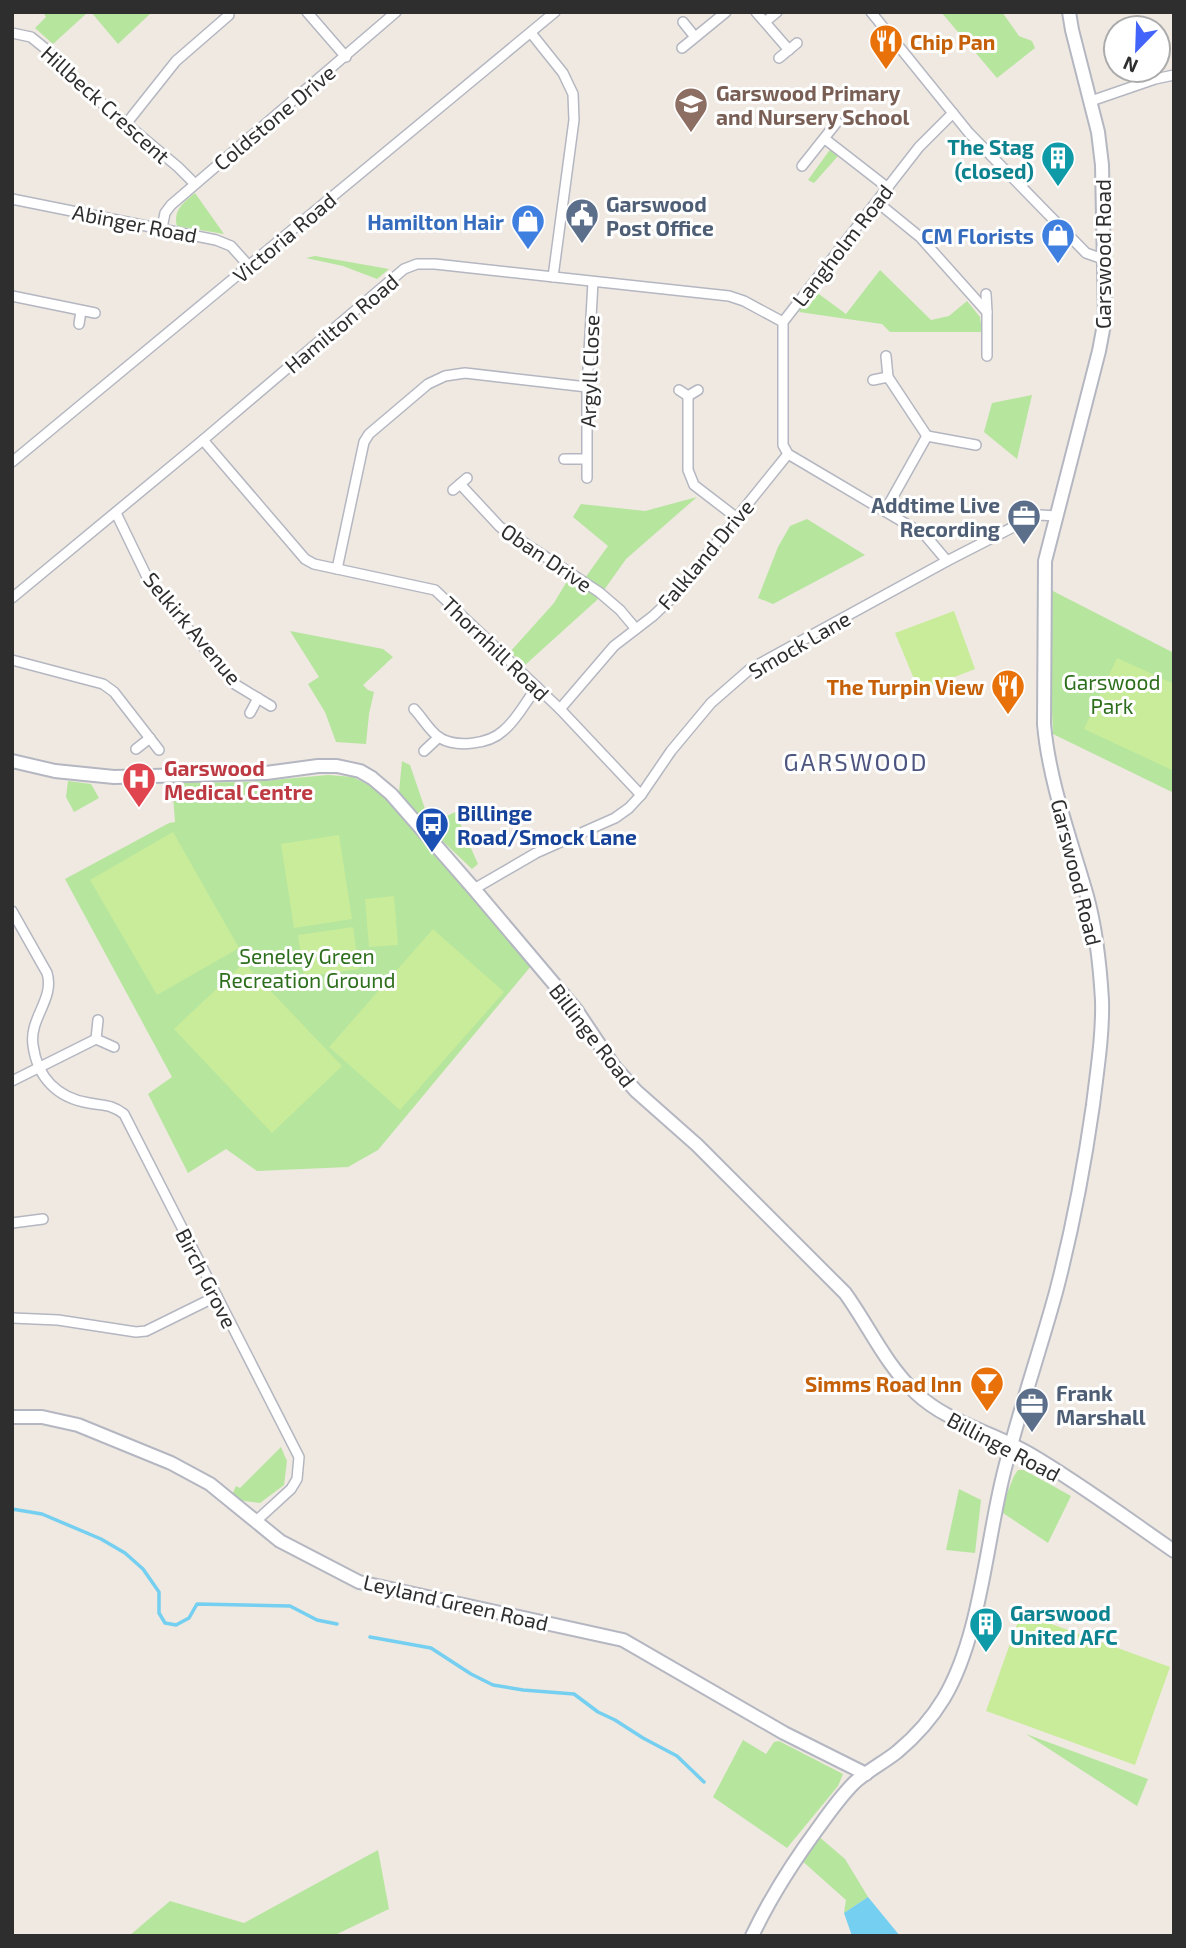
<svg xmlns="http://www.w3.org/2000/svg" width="1186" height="1948" font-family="'Exo 2',sans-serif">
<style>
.green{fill:#b6e59e}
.pitch{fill:#c9ec9a}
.water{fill:#75cff0}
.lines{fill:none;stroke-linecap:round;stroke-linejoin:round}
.stream{stroke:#75cff0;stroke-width:3.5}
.minor-casing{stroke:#b4b7c1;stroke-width:12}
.tertiary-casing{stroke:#b4b7c1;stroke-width:16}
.secondary-casing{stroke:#b4b7c1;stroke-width:16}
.minor{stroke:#fff;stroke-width:9}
.tertiary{stroke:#fff;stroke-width:12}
.secondary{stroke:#fff;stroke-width:12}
.labels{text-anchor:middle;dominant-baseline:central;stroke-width:6;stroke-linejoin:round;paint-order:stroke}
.food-label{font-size:21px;font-weight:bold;fill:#c56008;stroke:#fff;text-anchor:end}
.education-label{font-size:21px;font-weight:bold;fill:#785e54;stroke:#fff;text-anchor:start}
.street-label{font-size:21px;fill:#2e2e2e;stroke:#fff}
.culture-label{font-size:21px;font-weight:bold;fill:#0d838f;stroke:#fff;text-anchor:end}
.service-label{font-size:21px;font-weight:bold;fill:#4e5e75;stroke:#fff;text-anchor:start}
.shop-label{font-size:21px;font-weight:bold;fill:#366cbe;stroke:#fff;text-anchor:end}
.park-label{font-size:21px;fill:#2c6e1b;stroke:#fff}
.health-label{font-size:21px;font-weight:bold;fill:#be3a42;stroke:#fff;text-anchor:start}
.transit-label{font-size:21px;font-weight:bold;fill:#164399;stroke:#fff;text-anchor:start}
.quarter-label{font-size:24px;letter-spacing:2px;fill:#4d5680;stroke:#fff}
</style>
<rect width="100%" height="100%" fill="#efe9e1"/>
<g class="green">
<path d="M 43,12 L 88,12 L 53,44 L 35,28 L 46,17 Z"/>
<path d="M 91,12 L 152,12 L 118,44 Z"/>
<path d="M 941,12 L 1002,12 L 1019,36 L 1032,41 L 1035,48 L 997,78 Z"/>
<path d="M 829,151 L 831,151 L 838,156 L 814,183 L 808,180 Z"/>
<path d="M 195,193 L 224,234 L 177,226 C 173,210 184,202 195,193 Z"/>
<path d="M 315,256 L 389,269 L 377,279 L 343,266 L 306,258 Z"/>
<path d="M 880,270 L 931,320 L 949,316 L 967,301 L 980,317 L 982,332 L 890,332 L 882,324 L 799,312 L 812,289 L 846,314 Z"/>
<path d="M 1032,395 L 1017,459 L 984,432 L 992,403 Z"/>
<path d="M 697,497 L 626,559 L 597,600 L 525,665 L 510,652 L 554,603 L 573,571 L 585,578 L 608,546 L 573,517 L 581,504 L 645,511 Z"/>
<path d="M 807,519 L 865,555 L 773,604 L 758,598 L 778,547 L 790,526 Z"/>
<path d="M 1047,588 L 1174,653 L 1174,793 L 1053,734 Z"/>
<path d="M 290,631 L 383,649 L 393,657 L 363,685 L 368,690 L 374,692 L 369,714 L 366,744 L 336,742 L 325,712 L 308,684 L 319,677 Z"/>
<path d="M 402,761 L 410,765 L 425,809 L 437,821 L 455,812 L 478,864 L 472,869 L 429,828 L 399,792 Z"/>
<path d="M 328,775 L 353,777 L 380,791 L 452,873 L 531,966 L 378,1150 L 348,1167 L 257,1171 L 226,1149 L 188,1173 L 148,1094 L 172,1077 L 65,879 L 169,823 L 175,822 L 172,783 L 251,782 Z"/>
<path d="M 68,781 L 91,784 L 99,798 L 74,812 L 66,797 Z"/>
<path d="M 281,1447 L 287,1461 L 284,1485 L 260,1503 L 237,1500 L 232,1495 L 236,1486 L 240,1488 Z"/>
<path d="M 1018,1470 L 1024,1470 L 1071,1496 L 1048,1543 L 1000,1511 L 1014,1476 Z"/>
<path d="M 959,1489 L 981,1500 L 975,1553 L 946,1550 Z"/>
<path d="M 1026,1734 L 1148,1779 L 1137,1806 Z"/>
<path d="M 743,1740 L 766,1754 L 774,1742 L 779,1741 L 843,1774 L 838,1786 L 787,1848 L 713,1797 Z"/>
<path d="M 817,1835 L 845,1859 L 868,1897 L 844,1913 L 846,1900 L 800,1859 Z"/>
<path d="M 378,1850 L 389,1909 L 333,1936 L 129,1936 L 170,1901 L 244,1923 Z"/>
</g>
<g class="pitch">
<path d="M 954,611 L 975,669 L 919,691 L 895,633 Z"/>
<path d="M 1117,658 L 1174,684 L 1174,771 L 1084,729 Z"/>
<path d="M 173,832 L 239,948 L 157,995 L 90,880 Z"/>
<path d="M 339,835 L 352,919 L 294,928 L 281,844 Z"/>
<path d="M 394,896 L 398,945 L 369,947 L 365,899 Z"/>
<path d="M 353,927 L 359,969 L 304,977 L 298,935 Z"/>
<path d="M 433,929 L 504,992 L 400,1110 L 329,1047 Z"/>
<path d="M 244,963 L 342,1066 L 272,1133 L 174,1029 Z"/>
<path d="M 1021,1613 L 1170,1667 L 1135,1765 L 986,1711 Z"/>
</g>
<path class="water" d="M 868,1897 L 900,1936 L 852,1936 L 844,1913 Z"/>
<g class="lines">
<g class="stream">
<path d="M 12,1509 L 42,1514 L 101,1539 L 125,1553 L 143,1569 L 159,1592 L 159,1613 L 165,1623 L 176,1625 L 189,1618 L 197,1604 L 290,1606 L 317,1620 L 337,1624"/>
<path d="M 370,1637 L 431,1648 L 471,1674 L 493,1685 L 523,1690 L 574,1694 L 598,1712 L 615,1720 L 643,1738 L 677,1756 L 704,1782"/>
</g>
<g class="minor-casing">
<g id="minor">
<path d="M 307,12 L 346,57"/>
<path d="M 756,12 L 789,50"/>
<path d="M 871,12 L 969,133 L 1086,253 L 1103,259"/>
<path d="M 683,22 L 695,37"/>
<path d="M 765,22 L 777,12"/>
<path d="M 12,33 L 31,37 L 47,50 L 73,79 L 178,167 L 195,184"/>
<path d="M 531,33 L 563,73 L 573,94 L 574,120 L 553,277"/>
<path d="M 682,48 L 726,12"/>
<path d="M 779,58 L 797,43"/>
<path d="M 1091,101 L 1155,79 L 1174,75"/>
<path d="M 126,124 L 176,61 L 229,15"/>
<path d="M 825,139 L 888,188"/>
<path d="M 802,166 L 837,122"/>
<path d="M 12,199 L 216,240 L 231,246 L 249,266"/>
<path d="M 877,202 L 920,237 L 987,312 L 987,356"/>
<path d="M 162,228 L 165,213 L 171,205 L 396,12"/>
<path d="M 986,294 L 987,312"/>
<path d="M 12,296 L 95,313"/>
<path d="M 79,324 L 81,311"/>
<path d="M 873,380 L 888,377"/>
<path d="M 679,390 L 688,396 L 698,390"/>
<path d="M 688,396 L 688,470 L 694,485 L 737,518"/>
<path d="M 927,436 L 976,445"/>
<path d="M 203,440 L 305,559 L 314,564 L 435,590 L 560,709 L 641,795"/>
<path d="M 564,459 L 586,459"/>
<path d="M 12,462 L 555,12"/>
<path d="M 587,478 L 587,387 L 593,282"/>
<path d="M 460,484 L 500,527 L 599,592 L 620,610 L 636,629"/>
<path d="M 453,490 L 467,478"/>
<path d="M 885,511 L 927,436 L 888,377 L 886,356"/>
<path d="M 116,513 L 146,575 L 186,626 L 233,683 L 271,706"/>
<path d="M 947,561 L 925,535 L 788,454 L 783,445 L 783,322 L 919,147 L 953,113"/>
<path d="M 337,569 L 364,442 L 369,434 L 428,384 L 445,376 L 465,373 L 587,387"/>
<path d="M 12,598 L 203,440 L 404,269 L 417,264 L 435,264 L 729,296 L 744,301 L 783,322"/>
<path d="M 12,660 L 103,684 L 114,692 L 159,750"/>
<path d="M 414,709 C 422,717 430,732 440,738 C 457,748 489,744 503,731 C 517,720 526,701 537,687"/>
<path d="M 560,709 L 614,646 L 653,616 L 671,599 L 788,454"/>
<path d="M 250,713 L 258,698"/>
<path d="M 136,749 L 150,738"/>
<path d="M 424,751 L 439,737"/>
<path d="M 474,889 L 536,853 L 615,818 L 629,808 L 641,795 L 671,751 L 711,703 L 750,669 L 947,561 L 1025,521 L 1040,515 L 1056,516"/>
<path d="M 12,911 L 47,973 C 55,999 29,1018 33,1045 C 37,1077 57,1098 89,1103 C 104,1106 111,1104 124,1114 L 299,1457 L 297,1479 L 291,1489 L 255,1522"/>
<path d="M 98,1020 L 96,1039 L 114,1047"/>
<path d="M 12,1081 L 96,1039"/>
<path d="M 12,1223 L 43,1219"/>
<path d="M 12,1318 L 58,1320 L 136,1332 L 146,1331 L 217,1296"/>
</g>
</g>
<g class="tertiary-casing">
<g id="tertiary">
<path d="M 12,1417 L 42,1417 L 78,1425 L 171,1463 L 210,1484 L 280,1541 L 359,1582 L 623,1640 L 784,1733 L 866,1774"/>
<path d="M 752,1936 C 771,1896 795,1859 821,1824 C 831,1810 842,1795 854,1783 C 867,1771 883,1763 897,1752 C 915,1737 932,1718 944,1698 C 980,1637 986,1545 1003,1476 C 1018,1414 1039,1354 1056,1292 C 1072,1231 1084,1168 1093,1105 C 1097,1071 1103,1035 1102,1000 C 1100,966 1096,929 1087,896 C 1071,840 1049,782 1044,724 L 1045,561 L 1099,351 L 1105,319 L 1102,165 L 1098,132 L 1072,30 L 1069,12"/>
</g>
</g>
<g class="secondary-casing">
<path id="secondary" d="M 12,761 L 55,771 L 114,777 L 266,773 L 318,766 L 337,766 L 360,771 L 372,778 L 391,794 L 474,889 L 577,1011 L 613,1065 L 636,1091 L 697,1145 L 845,1293 C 869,1326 885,1364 916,1393 C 948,1423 990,1431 1028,1453 C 1078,1482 1126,1518 1174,1551"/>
</g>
<use href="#minor" class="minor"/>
<use href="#tertiary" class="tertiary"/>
<use href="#secondary" class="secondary"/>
</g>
<defs>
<g id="restaurant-pin" transform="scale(1.75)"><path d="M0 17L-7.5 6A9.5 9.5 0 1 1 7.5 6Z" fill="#e8710a" stroke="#fff"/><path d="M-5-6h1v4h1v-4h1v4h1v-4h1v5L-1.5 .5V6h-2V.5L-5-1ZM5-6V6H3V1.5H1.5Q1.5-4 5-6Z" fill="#fff"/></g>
<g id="school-pin" transform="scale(1.75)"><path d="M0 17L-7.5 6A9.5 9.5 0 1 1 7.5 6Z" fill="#8d6e63" stroke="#fff"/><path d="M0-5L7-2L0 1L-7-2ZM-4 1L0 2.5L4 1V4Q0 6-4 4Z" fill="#fff"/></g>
<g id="building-pin" transform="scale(1.75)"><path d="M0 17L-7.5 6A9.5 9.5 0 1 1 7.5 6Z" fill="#0f9aa8" stroke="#fff"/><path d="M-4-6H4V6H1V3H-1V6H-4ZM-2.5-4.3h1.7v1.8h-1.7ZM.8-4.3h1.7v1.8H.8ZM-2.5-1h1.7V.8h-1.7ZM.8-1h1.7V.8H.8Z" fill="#fff"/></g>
<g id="civic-pin" transform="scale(1.75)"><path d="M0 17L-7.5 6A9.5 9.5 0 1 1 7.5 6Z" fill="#5c6f8a" stroke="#fff"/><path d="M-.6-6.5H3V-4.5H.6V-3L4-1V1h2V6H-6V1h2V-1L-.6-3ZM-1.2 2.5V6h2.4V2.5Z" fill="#fff"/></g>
<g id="shop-pin" transform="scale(1.75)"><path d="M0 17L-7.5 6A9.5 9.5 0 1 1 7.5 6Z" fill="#3f7fe0" stroke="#fff"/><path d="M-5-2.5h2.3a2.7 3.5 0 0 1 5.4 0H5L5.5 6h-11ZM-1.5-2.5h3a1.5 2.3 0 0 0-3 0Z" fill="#fff"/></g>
<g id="office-pin" transform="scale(1.75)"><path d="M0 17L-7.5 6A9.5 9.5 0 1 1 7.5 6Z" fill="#5c6f8a" stroke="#fff"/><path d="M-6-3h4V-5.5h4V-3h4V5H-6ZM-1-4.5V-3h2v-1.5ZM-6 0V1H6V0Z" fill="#fff"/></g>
<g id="hospital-pin" transform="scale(1.75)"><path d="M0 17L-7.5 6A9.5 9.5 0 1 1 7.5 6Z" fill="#e0444e" stroke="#fff"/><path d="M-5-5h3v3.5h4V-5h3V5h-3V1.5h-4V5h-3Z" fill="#fff"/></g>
<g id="bus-pin" transform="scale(1.75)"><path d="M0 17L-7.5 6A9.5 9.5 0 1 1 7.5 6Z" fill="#1a4fb4" stroke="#fff"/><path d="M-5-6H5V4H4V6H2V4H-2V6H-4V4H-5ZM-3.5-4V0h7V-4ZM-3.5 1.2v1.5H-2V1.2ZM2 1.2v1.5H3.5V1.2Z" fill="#fff"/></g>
<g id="bar-pin" transform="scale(1.75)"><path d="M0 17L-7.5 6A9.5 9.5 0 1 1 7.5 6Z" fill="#e8710a" stroke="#fff"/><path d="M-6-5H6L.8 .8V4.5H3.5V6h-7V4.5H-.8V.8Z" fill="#fff"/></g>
</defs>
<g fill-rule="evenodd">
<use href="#restaurant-pin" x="886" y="41"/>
<use href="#school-pin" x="691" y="104"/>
<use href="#building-pin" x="1058" y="158"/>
<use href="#civic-pin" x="582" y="215"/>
<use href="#shop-pin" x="528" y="221"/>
<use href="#shop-pin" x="1058" y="235"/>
<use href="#office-pin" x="1024" y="516"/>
<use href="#restaurant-pin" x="1008" y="686"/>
<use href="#hospital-pin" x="139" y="779"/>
<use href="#bus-pin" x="432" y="824"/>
<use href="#bar-pin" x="987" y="1383"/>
<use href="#office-pin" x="1032" y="1404"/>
<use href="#building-pin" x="986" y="1624"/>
</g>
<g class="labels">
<g class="food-label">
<text x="910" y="41" text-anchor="start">Chip Pan</text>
<text x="984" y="686">The Turpin View</text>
<text x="962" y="1383">Simms Road Inn</text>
</g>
<g class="education-label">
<text x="716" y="92">Garswood Primary<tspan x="716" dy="24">and Nursery School</tspan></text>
</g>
<g class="street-label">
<text transform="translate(106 104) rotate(42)">Hillbeck Crescent</text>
<text transform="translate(274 117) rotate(-40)">Coldstone Drive</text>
<text transform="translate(135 223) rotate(11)">Abinger Road</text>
<text transform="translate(284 237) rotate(-40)">Victoria Road</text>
<text transform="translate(842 245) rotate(-52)">Langholm Road</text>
<text transform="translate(1102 254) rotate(-90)">Garswood Road</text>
<text transform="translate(341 323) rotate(-40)">Hamilton Road</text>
<text transform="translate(589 371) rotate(-88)">Argyll Close</text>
<text transform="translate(705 554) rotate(-50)">Falkland Drive</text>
<text transform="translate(547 557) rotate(34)">Oban Drive</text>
<text transform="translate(193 628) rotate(50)">Selkirk Avenue</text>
<text transform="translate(799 644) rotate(-30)">Smock Lane</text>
<text transform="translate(496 648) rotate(44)">Thornhill Road</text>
<text transform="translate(1077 872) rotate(76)">Garswood Road</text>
<text transform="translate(593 1035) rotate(52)">Billinge Road</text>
<text transform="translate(207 1278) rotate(63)">Birch Grove</text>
<text transform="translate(1004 1446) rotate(28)">Billinge Road</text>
<text transform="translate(456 1602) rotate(13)">Leyland Green Road</text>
</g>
<g class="culture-label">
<text x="1034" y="146">The Stag<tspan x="1034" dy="24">(closed)</tspan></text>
<text x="1010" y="1612" text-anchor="start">Garswood<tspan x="1010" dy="24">United AFC</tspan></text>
</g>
<g class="service-label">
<text x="606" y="203">Garswood<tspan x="606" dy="24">Post Office</tspan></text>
<text x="1000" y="504" text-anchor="end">Addtime Live<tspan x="1000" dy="24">Recording</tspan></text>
<text x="1056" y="1392">Frank<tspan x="1056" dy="24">Marshall</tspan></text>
</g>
<g class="shop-label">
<text x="504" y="221">Hamilton Hair</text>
<text x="1034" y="235">CM Florists</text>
</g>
<g class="park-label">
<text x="1112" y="681">Garswood<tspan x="1112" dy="24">Park</tspan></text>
<text x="307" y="955">Seneley Green<tspan x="307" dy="24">Recreation Ground</tspan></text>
</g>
<g class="health-label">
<text x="164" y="767">Garswood<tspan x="164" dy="24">Medical Centre</tspan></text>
</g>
<g class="transit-label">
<text x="457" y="812">Billinge<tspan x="457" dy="24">Road/Smock Lane</tspan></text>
</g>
<g class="quarter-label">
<text x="856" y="761">GARSWOOD</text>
</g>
</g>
<rect width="1186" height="1948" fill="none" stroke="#2e2e2e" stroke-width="28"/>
<g transform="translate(1137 49) rotate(203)"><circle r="33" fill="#ffffff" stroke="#ababab" stroke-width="2"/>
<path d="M0-5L12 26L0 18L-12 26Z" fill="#4264fb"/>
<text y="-10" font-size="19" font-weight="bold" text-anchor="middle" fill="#2e2e2e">N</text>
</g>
</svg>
